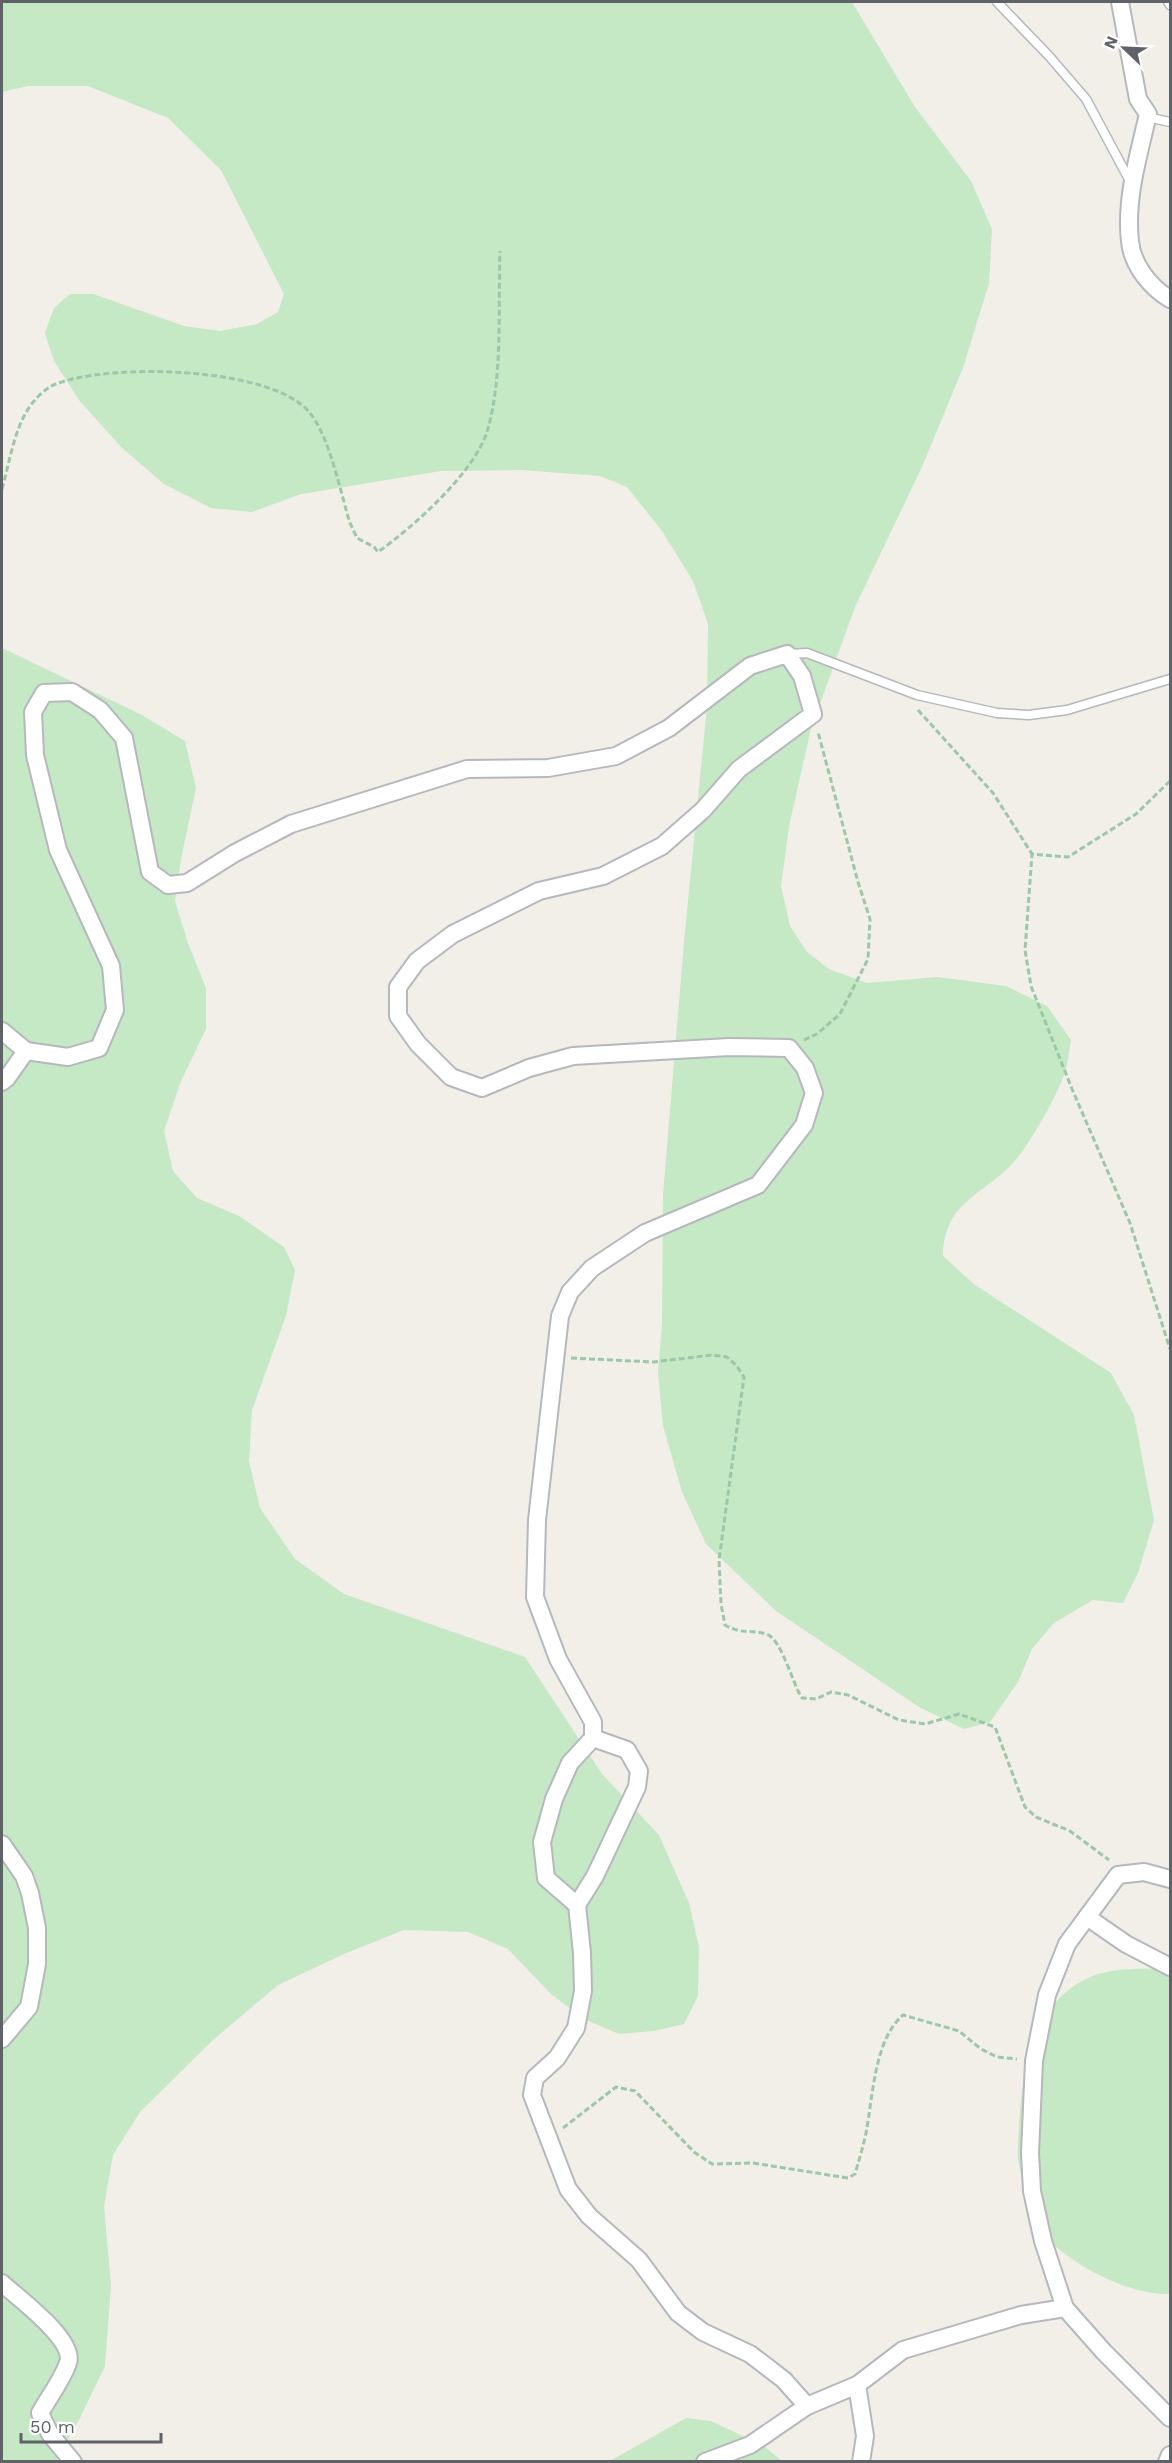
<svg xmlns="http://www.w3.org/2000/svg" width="1172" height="2463" font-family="'Work Sans',sans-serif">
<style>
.green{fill:#c5e8c5}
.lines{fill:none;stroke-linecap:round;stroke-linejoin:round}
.service-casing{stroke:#b5b8bc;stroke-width:11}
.minor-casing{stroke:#b5b8bc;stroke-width:20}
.path{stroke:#9cc7a9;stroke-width:3;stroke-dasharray:6 3;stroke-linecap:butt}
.service{stroke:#fff;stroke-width:8}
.minor{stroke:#fff;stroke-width:16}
</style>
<rect width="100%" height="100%" fill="#f1efe8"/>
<g class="green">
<path d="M 2,2 L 852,2 L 915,107 L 971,181 L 992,229 L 989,283 L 963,368 L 921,469 L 855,607 L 811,729 L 789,826 L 781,886 L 790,926 L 807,952 L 829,969 L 867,983 L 937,977 L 1006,986 L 1047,1006 L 1071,1040 C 1069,1051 1068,1062 1065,1072 C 1057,1096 1033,1138 1018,1157 C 988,1195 944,1198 943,1256 L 975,1285 L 1111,1373 L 1134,1415 L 1154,1520 L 1138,1573 L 1123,1603 L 1093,1600 L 1054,1623 L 1032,1649 L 1018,1682 L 990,1722 L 964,1729 L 919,1707 L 776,1611 L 706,1544 L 682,1492 L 663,1426 L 658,1372 L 662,1323 L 663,1195 L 684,942 L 707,706 L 708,624 L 693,581 L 662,531 L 627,487 L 600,476 L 522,470 L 441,471 L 301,494 L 252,512 L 211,508 L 164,484 L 121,447 L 79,400 L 54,361 L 45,333 L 54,308 L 70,294 L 93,294 L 184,326 L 220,331 L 257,324 L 278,312 L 284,294 L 221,170 L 168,118 L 88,86 L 28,86 L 2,92 Z"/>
<path d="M 2,648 L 140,714 L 185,741 L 196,788 L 181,859 L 175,901 L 188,943 L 206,988 L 206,1029 L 181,1081 L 164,1131 L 173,1171 L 197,1198 L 239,1216 L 284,1247 L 295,1270 L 286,1316 L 252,1410 L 249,1461 L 260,1508 L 295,1559 L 344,1594 L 525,1657 L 602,1774 L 659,1835 L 689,1903 L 699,1947 L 698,1996 L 684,2024 L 654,2031 L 619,2034 L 584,2019 L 551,1994 L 508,1949 L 468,1932 L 404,1930 L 344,1954 L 278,1985 L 213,2040 L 140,2112 L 113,2155 L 104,2206 L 111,2285 L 105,2366 L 80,2418 L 55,2462 L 2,2461 Z"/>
<path d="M 1170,1969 L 1170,2294 C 1127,2296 1058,2259 1034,2223 C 1029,2215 1028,2201 1026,2192 C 1023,2181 1019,2168 1018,2157 C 1017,2146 1019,2135 1019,2125 C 1022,2074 1032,2008 1082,1981 C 1108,1966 1141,1969 1170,1969 Z"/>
<path d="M 686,2418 L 711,2421 L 764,2446 L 782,2461 L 608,2462 Z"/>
</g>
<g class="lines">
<g class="service-casing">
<g id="service">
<path d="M 997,2 L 1049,56 L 1086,99 L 1131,183"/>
<path d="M 1168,2 L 1170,5"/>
<path d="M 1147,117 L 1170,122"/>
<path d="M 787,654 L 807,653 L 917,695 L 997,713 L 1029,715 L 1067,710 L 1170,679"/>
</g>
</g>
<g class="minor-casing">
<g id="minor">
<path d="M 1120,2 L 1138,99 L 1148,114 C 1139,154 1125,199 1130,241 C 1132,265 1151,288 1170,299"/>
<path d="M 2,1031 L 26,1051 L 68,1057 L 99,1048 L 115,1010 L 111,966 L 58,850 L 35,755 L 33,712 L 44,693 L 72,692 L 100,710 L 124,738 L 150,872 L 168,885 L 187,883 L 235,853 L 291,824 L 467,769 L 548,768 L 616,756 L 669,728 L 750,666 L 787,654 L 802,676 L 813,714 L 739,769 L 703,810 L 662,846 L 603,876 L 539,891 L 453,934 L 417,961 L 398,987 L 398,1016 L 418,1044 L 451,1077 L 482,1088 L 529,1068 L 573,1056 L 729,1047 L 789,1048 L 805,1068 L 814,1093 L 804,1125 L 758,1185 L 645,1233 L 592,1268 L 570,1292 L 560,1316 L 537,1520 L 535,1597 L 558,1659 L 593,1722 L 593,1738 L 570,1763 L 554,1799 L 542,1842 L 546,1878 L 577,1905 L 582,1953 L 583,1991 L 576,2028 L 557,2058 L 535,2078 L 532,2095 L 568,2189 L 589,2216 L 639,2260 L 678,2313 L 703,2332 L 750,2354 L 784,2380 L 807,2406"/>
<path d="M 2,1082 L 7,1078 L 26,1051"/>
<path d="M 2,1844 L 24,1876 L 30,1893 L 37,1928 L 37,1964 L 29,2007 L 2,2039"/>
<path d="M 1170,1879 L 1144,1872 L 1118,1875 L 1067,1944 L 1047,1995 L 1034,2061 L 1030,2153 L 1032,2191 L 1043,2241 L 1065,2308 L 1104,2352 L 1170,2418"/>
<path d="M 577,1905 L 595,1876 L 637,1787 L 639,1771 L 627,1750 L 593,1738"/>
<path d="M 1087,1917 L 1126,1944 L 1170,1967"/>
<path d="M 2,2283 C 18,2298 76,2340 68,2363 C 62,2380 49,2397 40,2413 L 50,2434 L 73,2462"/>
<path d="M 857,2385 L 865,2436 L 861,2462"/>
<path d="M 705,2462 L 750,2445 L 807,2406 L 857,2385 L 903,2350 L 1021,2315 L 1065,2308"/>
<path d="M 1167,2462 L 1170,2455"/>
</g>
</g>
<g class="path">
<path d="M 2,489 C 10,461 15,422 35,400 C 40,394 49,386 56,384 C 109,363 272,366 310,413 C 330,438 340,491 350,523 L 357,538 L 374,547 L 378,552 C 413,527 473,474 487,432 C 503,379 498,307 500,251"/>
<path d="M 918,710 L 993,793 L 1032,854"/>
<path d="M 1170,781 L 1136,814 L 1068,857 L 1032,854 L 1025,950 L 1031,986 L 1072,1089 L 1130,1223 L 1170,1349"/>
<path d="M 804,1040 L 817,1034 L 840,1014 L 868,959 L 870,919 L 858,882 L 818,732"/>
<path d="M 571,1358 L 653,1362 L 712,1355 L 727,1357 L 736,1365 L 744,1377 L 719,1560 L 721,1604 L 725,1625 C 742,1635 750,1629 766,1634 C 782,1639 792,1683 802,1698 L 816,1699 L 831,1692 L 848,1695 L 899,1720 L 925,1724 L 959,1714 L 995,1727 L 1025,1807 L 1036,1817 L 1070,1831 L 1109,1860"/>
<path d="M 563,2128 L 616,2087 L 635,2091 L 694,2152 L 712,2164 L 753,2163 L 848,2178 L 855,2174 C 859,2160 863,2147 866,2133 C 873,2097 874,2040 903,2015 L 959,2031 L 981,2049 L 997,2057 L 1017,2059"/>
</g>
<use href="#service" class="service"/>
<use href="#minor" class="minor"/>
</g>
<rect width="1172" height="2463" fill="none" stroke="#5f6368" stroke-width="6"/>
<g transform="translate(1124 48) rotate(293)" stroke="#ffffff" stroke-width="4.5" paint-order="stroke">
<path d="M0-4.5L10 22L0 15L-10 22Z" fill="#5f6368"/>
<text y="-9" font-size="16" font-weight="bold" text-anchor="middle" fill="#5f6368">N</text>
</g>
<path d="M21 2433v9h140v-9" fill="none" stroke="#5f6368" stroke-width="3"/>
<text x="30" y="2433" font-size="18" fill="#5f6368" stroke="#ffffff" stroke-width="4.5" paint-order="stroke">50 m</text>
</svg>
